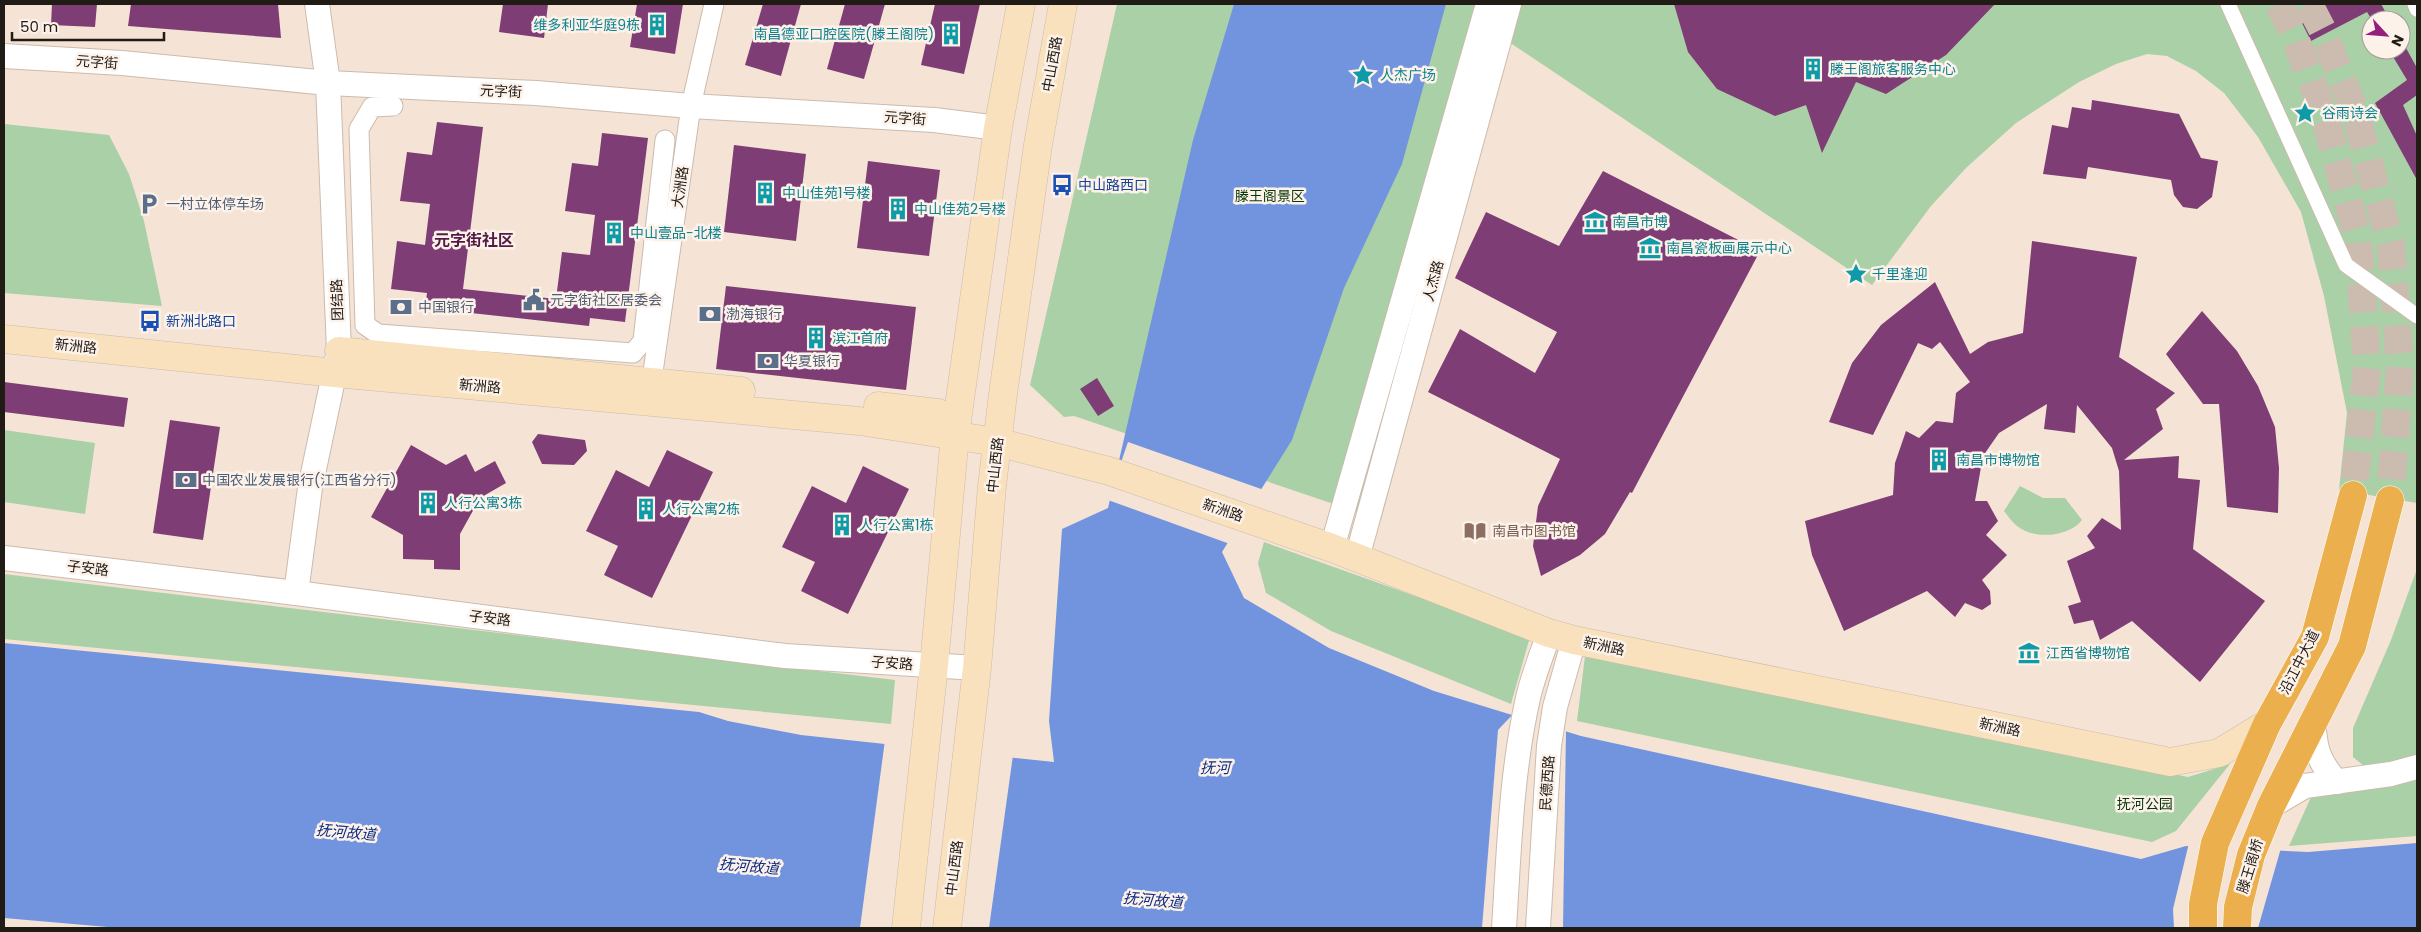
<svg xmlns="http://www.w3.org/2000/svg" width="2421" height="932" font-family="Poppins,'Noto Sans SC',sans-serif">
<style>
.green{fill:#a9d0a7;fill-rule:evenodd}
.water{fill:#7294de}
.pier{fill:#f5e4d5}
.building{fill:#7e3d75}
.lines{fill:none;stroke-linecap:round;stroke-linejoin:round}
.trunk-tunnel{stroke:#cbbcaf;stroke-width:28;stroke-dasharray:28 14;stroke-linecap:butt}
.pedestrian-casing{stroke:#ccbbad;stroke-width:17}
.minor-casing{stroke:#ccbbad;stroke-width:21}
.tertiary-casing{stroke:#ccbbad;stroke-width:26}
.secondary-casing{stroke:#ccbbad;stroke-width:29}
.trunk-casing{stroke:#fff;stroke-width:29}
.pedestrian{stroke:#fff;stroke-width:15}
.minor{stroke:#fff;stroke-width:19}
.tertiary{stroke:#fff;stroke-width:24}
.secondary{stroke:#f8e1bc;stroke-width:28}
.trunk{stroke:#ecaf4e;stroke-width:28}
.labels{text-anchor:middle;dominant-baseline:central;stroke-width:5;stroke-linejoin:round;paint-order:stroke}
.culture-label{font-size:14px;fill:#0d838f;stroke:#fdf2e9;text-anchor:start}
.street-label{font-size:14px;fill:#211b16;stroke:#fdf2e9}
.transit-label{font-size:14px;fill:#164399;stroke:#fdf2e9;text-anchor:start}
.park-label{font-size:14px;fill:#073709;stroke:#fdf2e9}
.service-label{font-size:14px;fill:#4e5e75;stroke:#fdf2e9;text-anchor:start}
.education-label{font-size:14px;fill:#785e54;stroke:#fdf2e9;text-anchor:start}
.water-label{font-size:15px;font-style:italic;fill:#0f2e83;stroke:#fdf2e9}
.quarter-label{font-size:16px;font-weight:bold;fill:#521b46;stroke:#fdf2e9}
</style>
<rect width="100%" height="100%" fill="#f5e4d5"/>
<g class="green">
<path d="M 1117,4 L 2417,4 L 2417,503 L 2339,490 L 2347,413 L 2324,296 L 2301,212 L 2258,137 L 2224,93 L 2196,71 L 2167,56 L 2147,54 L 2116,64 L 2079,82 L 2016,123 L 1966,168 L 1931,206 L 1872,285 L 1509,42 L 1381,520 L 1074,416 L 1064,417 L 1030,385 ZM 2371,20 L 2401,20 L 2401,50 L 2371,50 Z"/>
<path d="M 4,124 L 109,135 L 129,174 L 144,221 L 162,306 L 4,293 Z"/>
<path d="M 4,430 L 95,443 L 85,514 L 4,502 Z"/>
<path d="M 2020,486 L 2043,498 L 2065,498 L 2082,520 C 2069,537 2034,540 2017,526 C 2012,522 2008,516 2004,511 Z"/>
<path d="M 1264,542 L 1530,637 L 1511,704 L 1331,631 L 1266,593 L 1258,563 Z"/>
<path d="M 2417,569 L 2417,757 L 2364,766 L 2353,757 L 2353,728 L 2391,640 Z"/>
<path d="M 4,574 L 895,680 L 891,724 L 4,639 Z"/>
<path d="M 1585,656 L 2188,777 L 2230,764 L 2176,831 L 2152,842 L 1577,721 Z"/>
<path d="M 2417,774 L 2417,836 L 2289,846 L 2311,797 Z"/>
</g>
<path class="water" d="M 1234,4 L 1446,4 L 1402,164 L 1344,288 L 1292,440 L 1222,552 L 1244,598 L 1329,648 L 1434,691 L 1581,736 L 2141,859 L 2186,846 L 2308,852 L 2417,843 L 2417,928 L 119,928 L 4,918 L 4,643 L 699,712 L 728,721 L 801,735 L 1054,762 L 1049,721 L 1062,529 L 1108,508 L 1193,140 Z"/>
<g class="pier">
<path d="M 1128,442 L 1264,490 L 1230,544 L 1108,500 Z"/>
<path d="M 1514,713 L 1566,729 L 1563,928 L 1482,928 L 1498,730 Z"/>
<path d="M 885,740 L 1013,755 L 989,928 L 860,928 Z"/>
<path d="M 2189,843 L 2281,848 L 2258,928 L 2174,928 L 2173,909 Z"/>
</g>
<g class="building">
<path d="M 52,4 L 97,4 L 95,27 L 51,25 Z"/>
<path d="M 131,4 L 278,4 L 281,38 L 128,26 Z"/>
<path d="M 503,4 L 548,4 L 544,38 L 499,32 Z"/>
<path d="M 637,4 L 683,4 L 675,54 L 630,47 Z"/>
<path d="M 763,4 L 801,4 L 781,76 L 745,65 Z"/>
<path d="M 845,4 L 885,4 L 864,79 L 827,69 Z"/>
<path d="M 935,4 L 980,4 L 964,74 L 921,65 Z"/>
<path d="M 1674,4 L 1995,4 L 1946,55 L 1886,94 L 1856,82 L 1822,153 L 1806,105 L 1775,116 L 1717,89 L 1688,52 Z"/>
<path d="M 2315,4 L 2381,4 L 2390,20 L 2372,20 L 2367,12 L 2311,41 L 2297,13 Z"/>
<path d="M 2401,39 L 2417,68 L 2417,95 L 2403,105 L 2417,136 L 2417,180 L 2375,103 L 2407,80 L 2389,50 L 2401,50 Z"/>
<path d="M 2092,100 L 2179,114 L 2201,158 L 2218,161 L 2212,197 L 2197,209 L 2183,207 L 2174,195 L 2171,180 L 2088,167 L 2086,179 L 2043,174 L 2052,125 L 2068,128 L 2072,107 L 2091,110 Z"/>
<path d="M 437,122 L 483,127 L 463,289 L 556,299 L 562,252 L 590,255 L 595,215 L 565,211 L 572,163 L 598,166 L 602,133 L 648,138 L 625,322 L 590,318 L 589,326 L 425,308 L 427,293 L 391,289 L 397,241 L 425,245 L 430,204 L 400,201 L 407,152 L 432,155 Z"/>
<path d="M 734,145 L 806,154 L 796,241 L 724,232 Z"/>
<path d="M 868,161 L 940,170 L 929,256 L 857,248 Z"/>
<path d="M 1603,171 L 1760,251 L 1632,493 L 1630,492 L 1605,534 L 1580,555 L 1541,576 L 1533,546 L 1538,506 L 1560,459 L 1428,392 L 1460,329 L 1535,373 L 1557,332 L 1455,278 L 1486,212 L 1559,246 Z"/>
<path d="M 2032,241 L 2137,257 L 2119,357 L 2175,393 L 2156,409 L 2163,429 L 2124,460 L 2179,456 L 2178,478 L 2200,480 L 2193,549 L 2265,601 L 2200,682 L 2132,621 L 2100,640 L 2093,620 L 2074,624 L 2068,606 L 2081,602 L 2067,561 L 2095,548 L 2087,536 L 2102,518 L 2121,530 L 2119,471 L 2112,448 L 2077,405 L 2075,433 L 2044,429 L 2047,404 L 1999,433 L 1983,456 L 1975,501 L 1987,501 L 1998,521 L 1986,535 L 2007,555 L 1982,580 L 1990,591 L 1991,604 L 1982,610 L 1965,603 L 1955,617 L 1927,591 L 1844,631 L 1812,555 L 1805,521 L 1893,495 L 1895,463 L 1906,431 L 1919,438 L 1936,421 L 1953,423 L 1956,393 L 1970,382 L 1940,342 L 1932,349 L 1918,343 L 1873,435 L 1829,422 L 1852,363 L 1881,325 L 1935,282 L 1970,354 L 1988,342 L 2023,333 Z"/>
<path d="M 726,286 L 916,307 L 906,390 L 716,369 Z"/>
<path d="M 2202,311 L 2237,351 L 2258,386 L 2275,427 L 2279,468 L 2278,513 L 2227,507 L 2219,404 L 2203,404 L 2166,354 Z"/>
<path d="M 1097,378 L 1114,406 L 1098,416 L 1080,389 Z"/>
<path d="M 4,382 L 128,398 L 124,427 L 4,412 Z"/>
<path d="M 170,420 L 220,427 L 203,540 L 153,533 Z"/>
<path d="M 538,434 L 585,440 L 587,451 L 574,465 L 542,464 L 532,442 Z"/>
<path d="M 411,445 L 446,465 L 466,454 L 475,472 L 495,461 L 506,483 L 480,498 L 460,534 L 460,570 L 434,569 L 434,560 L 403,559 L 403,535 L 371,517 Z"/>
<path d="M 667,450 L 713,472 L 652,598 L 604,575 L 618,546 L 586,531 L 616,470 L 649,487 Z"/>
<path d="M 863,466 L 909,489 L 848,614 L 801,591 L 815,562 L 782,547 L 812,486 L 846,503 Z"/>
</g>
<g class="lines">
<g class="trunk-tunnel">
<path d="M 2279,4 L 2292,30 L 2324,114 L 2358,238 L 2367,368 L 2353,495"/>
<path d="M 2309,4 L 2322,29 L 2356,114 L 2391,246 L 2400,367 L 2390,500"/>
</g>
<g class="pedestrian-casing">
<g id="pedestrian">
<path d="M 2228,4 L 2346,265 L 2417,316"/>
<path d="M 2415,4 L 2417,9"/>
</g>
</g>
<g class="minor-casing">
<g id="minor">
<path d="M 393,106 L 372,107 L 359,129 L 365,325 L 378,334 L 633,353 L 643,341 L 665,140"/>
<path d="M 650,393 L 691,106 L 714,4"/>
</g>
</g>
<g class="tertiary-casing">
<g id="tertiary">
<path d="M 4,56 L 122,63 L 328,83 L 536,93 L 691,106 L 934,120 L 998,128"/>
<path d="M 1332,548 L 1488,4"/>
<path d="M 4,558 L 296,593 L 785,656 L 977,668"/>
<path d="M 1357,558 L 1509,4"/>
<path d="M 296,593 L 310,488 L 339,351 L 328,83 L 317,4"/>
<path d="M 2313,720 C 2315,747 2317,761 2337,782"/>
<path d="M 2271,806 L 2305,786 L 2391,774 L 2417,767"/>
<path d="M 1504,928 C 1509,851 1511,774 1528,698 C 1533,676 1542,654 1549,633"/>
<path d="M 1538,928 L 1549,746 L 1555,707 L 1574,640"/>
</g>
</g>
<g class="secondary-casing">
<g id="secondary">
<path d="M 4,339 L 335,373 L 859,421 L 997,442 L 1109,471 L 1332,548 L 1549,633 L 1574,640 L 2170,762 L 2219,753 L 2267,724"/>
<path d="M 339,351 L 741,391"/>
<path d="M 878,406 L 938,413 L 955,435"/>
<path d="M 906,928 L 934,665 L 955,435 L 998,128 L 1021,4"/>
<path d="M 947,928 L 977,668 L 992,486 L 1003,394 L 1038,145 L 1063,4"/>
</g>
</g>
<g class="trunk-casing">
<g id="trunk">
<path d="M 2203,928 L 2203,904 L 2215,843 L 2267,724 L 2315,637 L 2353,495"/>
<path d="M 2237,928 L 2238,907 L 2251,855 L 2271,806 L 2352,646 L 2390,500"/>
</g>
</g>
<use href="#pedestrian" class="pedestrian"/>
<use href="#minor" class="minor"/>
<use href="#tertiary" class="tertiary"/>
<use href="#secondary" class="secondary"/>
<use href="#trunk" class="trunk"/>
</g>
<defs>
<g id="building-bare" transform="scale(1.725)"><path d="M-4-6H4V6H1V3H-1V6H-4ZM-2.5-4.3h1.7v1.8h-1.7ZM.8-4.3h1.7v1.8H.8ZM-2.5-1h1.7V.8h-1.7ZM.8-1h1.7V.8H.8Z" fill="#0f9aa8" stroke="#fdf2e9" stroke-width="2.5" paint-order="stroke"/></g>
<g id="sight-bare" transform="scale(1.725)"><path d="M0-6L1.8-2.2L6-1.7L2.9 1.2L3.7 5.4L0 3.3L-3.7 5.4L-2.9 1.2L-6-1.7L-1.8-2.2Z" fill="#0f9aa8" stroke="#fdf2e9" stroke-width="2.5" paint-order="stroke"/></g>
<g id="bus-bare" transform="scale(1.725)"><path d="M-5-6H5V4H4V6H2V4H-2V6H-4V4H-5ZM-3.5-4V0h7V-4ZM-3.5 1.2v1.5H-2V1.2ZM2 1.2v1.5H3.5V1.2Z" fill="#1a4fb4" stroke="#fdf2e9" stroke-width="2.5" paint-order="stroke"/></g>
<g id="parking-bare" transform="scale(1.725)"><path d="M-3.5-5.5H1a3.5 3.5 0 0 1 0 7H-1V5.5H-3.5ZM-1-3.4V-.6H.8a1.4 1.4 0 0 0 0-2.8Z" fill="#5c6f8a" stroke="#fdf2e9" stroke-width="2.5" paint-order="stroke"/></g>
<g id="museum-bare" transform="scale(1.725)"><path d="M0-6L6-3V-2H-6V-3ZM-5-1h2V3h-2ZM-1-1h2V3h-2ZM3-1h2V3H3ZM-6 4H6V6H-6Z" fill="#0f9aa8" stroke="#fdf2e9" stroke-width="2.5" paint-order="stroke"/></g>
<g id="civic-bare" transform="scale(1.725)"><path d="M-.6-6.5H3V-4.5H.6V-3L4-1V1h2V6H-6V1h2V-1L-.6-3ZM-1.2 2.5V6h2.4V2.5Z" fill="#5c6f8a" stroke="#fdf2e9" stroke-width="2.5" paint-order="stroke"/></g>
<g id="bank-bare" transform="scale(1.725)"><path d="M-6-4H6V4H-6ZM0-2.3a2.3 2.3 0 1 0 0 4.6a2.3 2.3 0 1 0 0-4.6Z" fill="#5c6f8a" stroke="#fdf2e9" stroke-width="2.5" paint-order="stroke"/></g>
<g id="library-bare" transform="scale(1.725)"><path d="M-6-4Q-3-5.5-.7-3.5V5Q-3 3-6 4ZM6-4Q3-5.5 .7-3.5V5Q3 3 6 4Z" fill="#8d6e63" stroke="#fdf2e9" stroke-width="2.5" paint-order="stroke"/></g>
</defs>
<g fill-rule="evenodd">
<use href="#building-bare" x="657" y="25"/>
<use href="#building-bare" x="951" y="34"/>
<use href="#building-bare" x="1813" y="69"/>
<use href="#sight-bare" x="1363" y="75"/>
<use href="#sight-bare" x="2305" y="113"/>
<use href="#bus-bare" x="1062" y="185"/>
<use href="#building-bare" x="765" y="193"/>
<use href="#parking-bare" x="149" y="204"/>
<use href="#building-bare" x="898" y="209"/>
<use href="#museum-bare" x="1595" y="222"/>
<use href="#building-bare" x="614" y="233"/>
<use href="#museum-bare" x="1650" y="248"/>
<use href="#sight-bare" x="1856" y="274"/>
<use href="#civic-bare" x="534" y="300"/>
<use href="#bank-bare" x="401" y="307"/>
<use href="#bank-bare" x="710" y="314"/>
<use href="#bus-bare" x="150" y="321"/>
<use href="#building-bare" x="816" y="338"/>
<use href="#bank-bare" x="768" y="361"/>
<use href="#building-bare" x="1939" y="460"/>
<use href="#bank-bare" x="186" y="480"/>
<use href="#building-bare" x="428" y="503"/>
<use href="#building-bare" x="646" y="509"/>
<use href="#building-bare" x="842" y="525"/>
<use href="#library-bare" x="1475" y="531"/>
<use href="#museum-bare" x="2029" y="653"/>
</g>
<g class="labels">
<g class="culture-label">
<text x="640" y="25" text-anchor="end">维多利亚华庭9栋</text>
<text x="934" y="34" text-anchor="end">南昌德亚口腔医院(滕王阁院)</text>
<text x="1830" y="69">滕王阁旅客服务中心</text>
<text x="1380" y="75">人杰广场</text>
<text x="2322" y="113">谷雨诗会</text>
<text x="782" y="193">中山佳苑1号楼</text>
<text x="914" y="209">中山佳苑2号楼</text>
<text x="1612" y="222">南昌市博</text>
<text x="630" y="233">中山壹品-北楼</text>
<text x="1666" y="248">南昌瓷板画展示中心</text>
<text x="1872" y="274">千里逢迎</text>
<text x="832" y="338">滨江首府</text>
<text x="1956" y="460">南昌市博物馆</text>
<text x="444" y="503">人行公寓3栋</text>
<text x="662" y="509">人行公寓2栋</text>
<text x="859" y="525">人行公寓1栋</text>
<text x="2046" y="653">江西省博物馆</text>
</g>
<g class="street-label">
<text transform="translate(97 62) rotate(4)">元字街</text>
<text transform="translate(1052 64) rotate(-80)">中山西路</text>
<text transform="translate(501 91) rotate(3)">元字街</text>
<text transform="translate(905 118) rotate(4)">元字街</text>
<text transform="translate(680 187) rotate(-82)">大洲路</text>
<text transform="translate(1433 281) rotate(-75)">人杰路</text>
<text transform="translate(337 300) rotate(-92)">团结路</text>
<text transform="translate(76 346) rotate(6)">新洲路</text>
<text transform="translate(480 386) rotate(5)">新洲路</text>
<text transform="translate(995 465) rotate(-84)">中山西路</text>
<text transform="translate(1223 510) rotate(19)">新洲路</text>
<text transform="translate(88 568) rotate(7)">子安路</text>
<text transform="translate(490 618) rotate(7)">子安路</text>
<text transform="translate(1604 646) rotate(12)">新洲路</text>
<text transform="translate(2299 662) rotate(-63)">沿江中大道</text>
<text transform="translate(892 663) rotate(4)">子安路</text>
<text transform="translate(2000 727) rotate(12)">新洲路</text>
<text transform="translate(1547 783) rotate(-86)">民德西路</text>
<text transform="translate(2250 866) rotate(-73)">滕王阁桥</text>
<text transform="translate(954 868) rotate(-83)">中山西路</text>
</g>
<g class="transit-label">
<text x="1078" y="185">中山路西口</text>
<text x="166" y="321">新洲北路口</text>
</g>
<g class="park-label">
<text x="1270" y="196">滕王阁景区</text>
<text x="2145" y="804">抚河公园</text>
</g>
<g class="service-label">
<text x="166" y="204">一村立体停车场</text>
<text x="550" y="300">元字街社区居委会</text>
<text x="418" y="307">中国银行</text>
<text x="726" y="314">渤海银行</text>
<text x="784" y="361">华夏银行</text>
<text x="202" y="480">中国农业发展银行(江西省分行)</text>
</g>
<g class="education-label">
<text x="1492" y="531">南昌市图书馆</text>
</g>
<g class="water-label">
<text x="1215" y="767">抚河</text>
<text transform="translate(346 832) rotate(5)">抚河故道</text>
<text transform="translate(749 866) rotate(5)">抚河故道</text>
<text transform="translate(1153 900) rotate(5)">抚河故道</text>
</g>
<g class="quarter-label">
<text x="474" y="240">元字街社区</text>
</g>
</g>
<rect width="2421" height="932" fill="none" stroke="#211b16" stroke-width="10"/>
<g transform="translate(2386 35) rotate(116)"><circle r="24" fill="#fdf2e9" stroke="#a59c95"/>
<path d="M0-4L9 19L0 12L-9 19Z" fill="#931f7e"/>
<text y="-8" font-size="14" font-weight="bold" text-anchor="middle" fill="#211b16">N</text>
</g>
<path d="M12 32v8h152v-8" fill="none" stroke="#211b16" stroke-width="2.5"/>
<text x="20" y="32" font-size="15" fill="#211b16" stroke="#fdf2e9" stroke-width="4" paint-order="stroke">50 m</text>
</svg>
